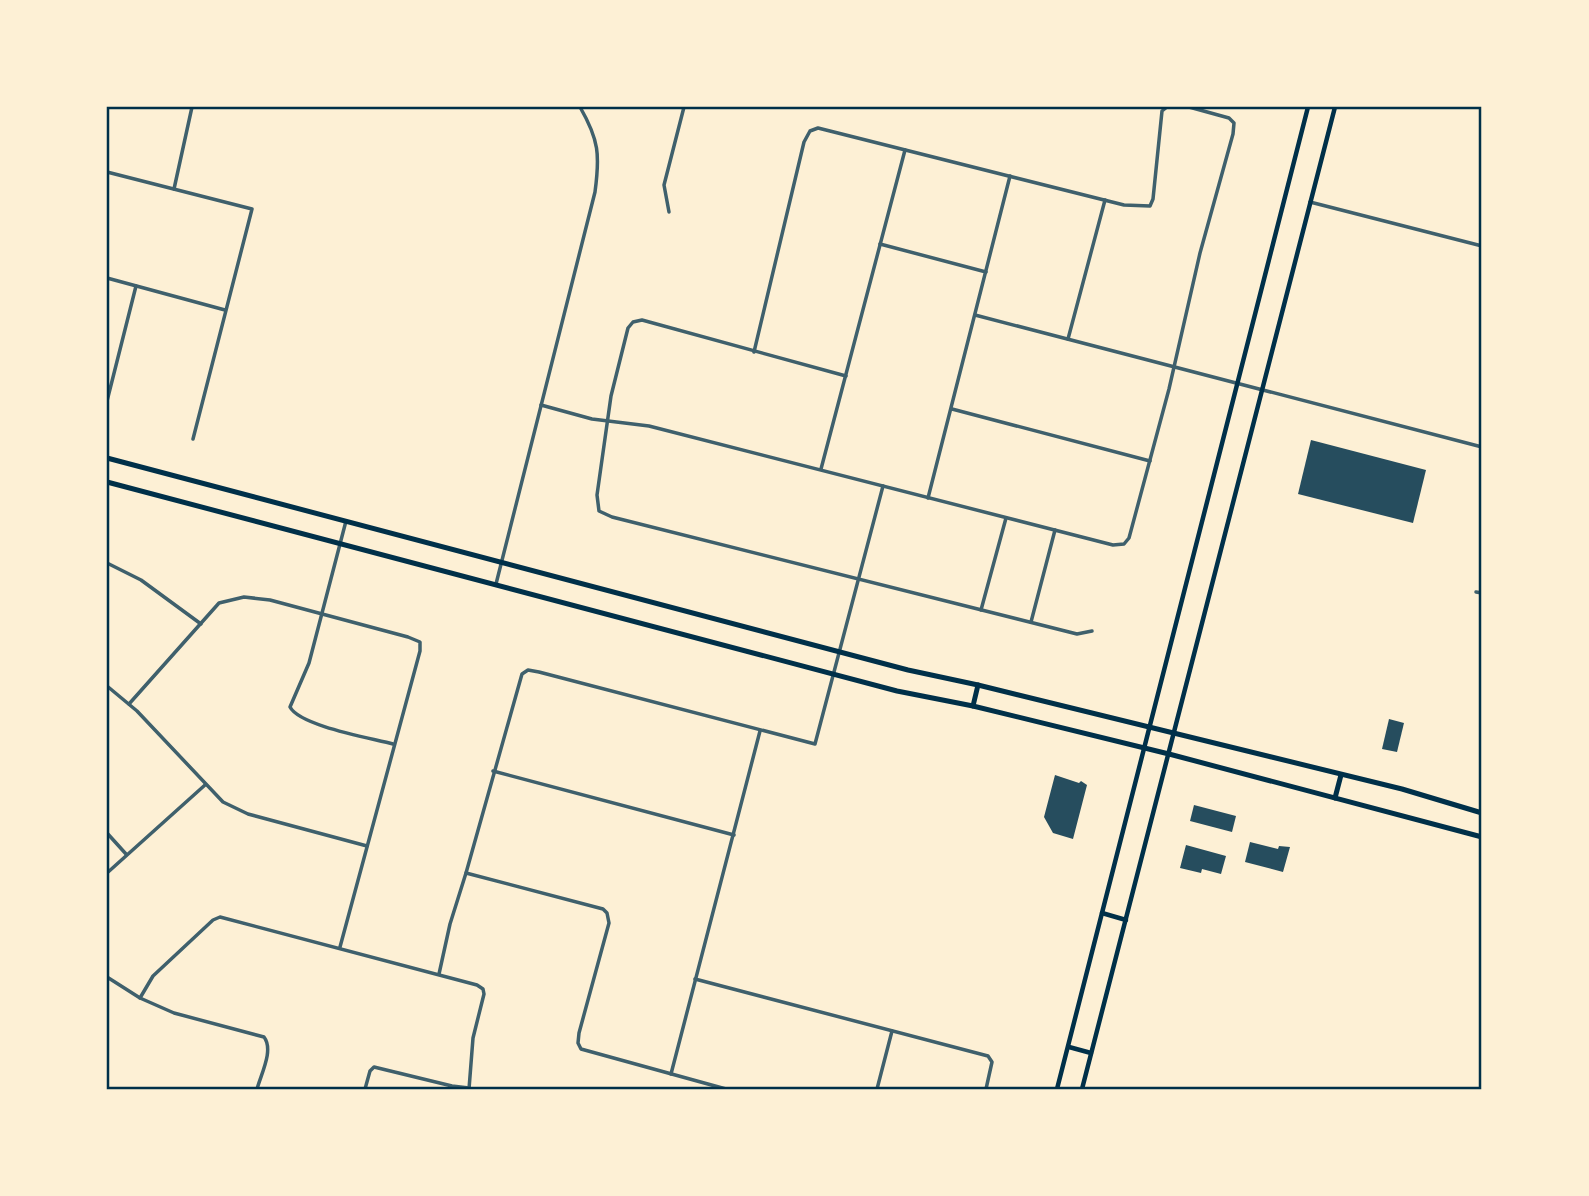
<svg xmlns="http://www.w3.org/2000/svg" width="1589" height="1196" font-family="Figtree,sans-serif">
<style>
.building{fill:#264d5e}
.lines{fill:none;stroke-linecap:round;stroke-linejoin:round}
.minor{stroke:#3f606c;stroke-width:3.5}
.secondary{stroke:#003049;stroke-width:4.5}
.primary{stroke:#003049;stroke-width:5}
.neatline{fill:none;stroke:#003049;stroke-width:2.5}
</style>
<rect width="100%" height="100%" fill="#fdf0d5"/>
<g class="building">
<path d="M 1311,440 L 1426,470 L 1413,523 L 1298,494 Z"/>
<path d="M 1389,719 L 1404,723 L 1397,752 L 1382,749 Z"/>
<path d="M 1055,775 L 1079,783 L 1081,781 L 1087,785 L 1073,839 L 1053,833 L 1044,817 Z"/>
<path d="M 1194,805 L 1236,816 L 1232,832 L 1190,821 Z"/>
<path d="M 1250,842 L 1278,849 L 1279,846 L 1290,847 L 1283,872 L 1245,862 Z"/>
<path d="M 1186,845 L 1226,856 L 1221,874 L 1202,869 L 1201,873 L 1180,868 Z"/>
</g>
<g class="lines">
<g class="minor">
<path d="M 107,172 L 252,209 L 193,439"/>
<path d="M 174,189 L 192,107"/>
<path d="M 1310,202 L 1482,246"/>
<path d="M 669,212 L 664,185 L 684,107"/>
<path d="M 880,244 L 986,272"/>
<path d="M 107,278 L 225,310"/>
<path d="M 975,315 L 1482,447"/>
<path d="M 1068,339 L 1105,200"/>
<path d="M 754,352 L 804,142 L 810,131 L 818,128 L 1124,205 L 1150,206 L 1153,199 L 1162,111 L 1167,107"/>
<path d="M 846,376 L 642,320 L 633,322 L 628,328 L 611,396 L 597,495 L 599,511 L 612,517 L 1077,634 L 1092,631"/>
<path d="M 107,401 L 136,286"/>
<path d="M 541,405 L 592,419 L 649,426 L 1113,545 L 1124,544 L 1129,538 L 1169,389 L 1200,253 L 1233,134 L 1234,123 L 1229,118 L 1189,107"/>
<path d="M 952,409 L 1150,461"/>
<path d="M 821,469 L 905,150"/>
<path d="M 928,498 L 1010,176"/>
<path d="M 346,521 L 309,663 L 290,707 C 300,726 371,738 393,744"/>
<path d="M 107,563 L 141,580 L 201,624"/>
<path d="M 496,584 L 595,192 C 600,155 599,140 580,107"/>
<path d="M 1476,592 L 1482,593"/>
<path d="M 981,610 L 1006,518"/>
<path d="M 1031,622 L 1055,530"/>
<path d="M 107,686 L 137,711 L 223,802 L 248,814 L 367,846"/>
<path d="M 129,704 L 219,603 L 244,597 L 270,600 L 408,637 L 420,642 L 420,651 L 340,947"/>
<path d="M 493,771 L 734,835"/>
<path d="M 107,833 L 126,854"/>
<path d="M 107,873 L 205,785"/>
<path d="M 466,873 L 603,909 L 607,913 L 609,923 L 579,1033 L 578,1043 L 581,1049 L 726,1089"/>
<path d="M 439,974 L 450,924 L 466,873 L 522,674 L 528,670 L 539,672 L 815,744 L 883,486"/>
<path d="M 107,977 L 140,998 L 174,1013 L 264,1037 C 274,1050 261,1074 257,1089"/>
<path d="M 695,979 L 988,1056 L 992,1062 L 986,1089"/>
<path d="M 140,998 L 153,976 L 213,920 L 220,917 L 477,985 L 483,989 L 484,994 L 473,1038 L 469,1089"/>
<path d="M 671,1074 L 760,731"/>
<path d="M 365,1089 L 370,1071 L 374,1067 L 452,1086 L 469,1088"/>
<path d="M 877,1089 L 892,1031"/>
</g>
<g class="secondary">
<path d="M 1102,913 L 1126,920"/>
<path d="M 1069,1047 L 1091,1053"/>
<path d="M 1057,1089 L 1308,107"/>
<path d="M 1082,1089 L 1335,107"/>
</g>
<g class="primary">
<path d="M 107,458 L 908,670 L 978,685 L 1402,789 L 1482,813"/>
<path d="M 107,482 L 897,691 L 973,706 L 1169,754 L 1482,837"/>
<path d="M 973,706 L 978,685"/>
<path d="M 1335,798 L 1341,775"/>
</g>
</g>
<rect width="1589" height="1196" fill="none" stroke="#fdf0d5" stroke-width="217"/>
<rect x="108" y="108" width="1372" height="980" class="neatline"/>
</svg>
